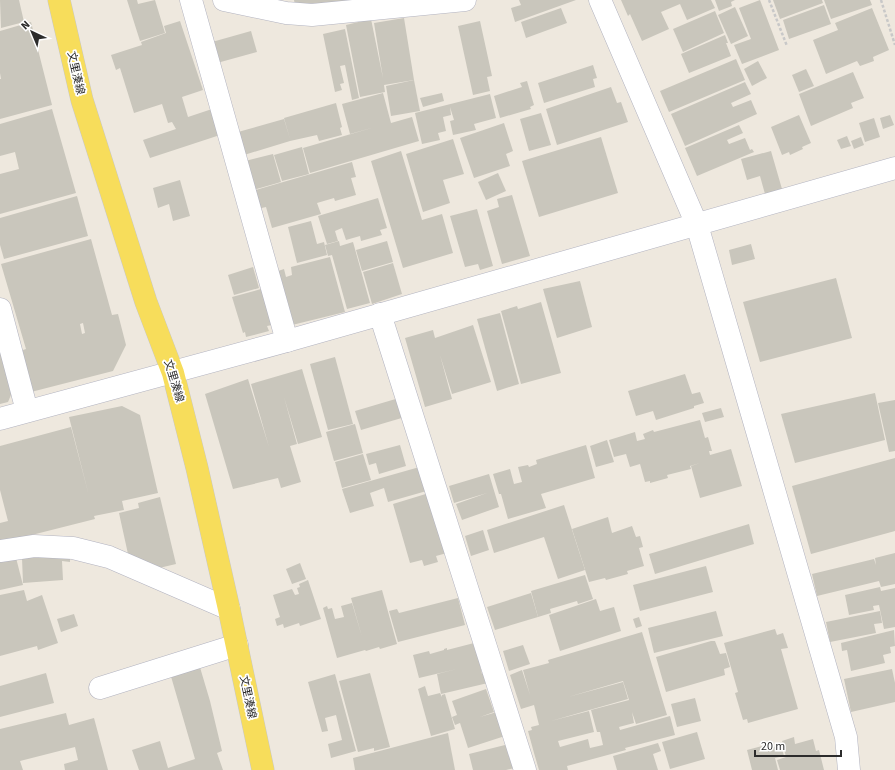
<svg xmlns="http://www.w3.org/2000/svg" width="895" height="770" font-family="'Source Sans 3','Noto Sans JP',sans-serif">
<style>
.building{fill:#c9c6bc;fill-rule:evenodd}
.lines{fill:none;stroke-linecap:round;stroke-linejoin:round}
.minor-casing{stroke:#b2b3c0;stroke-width:23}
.major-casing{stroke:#c8c8c8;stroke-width:23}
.path{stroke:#c8c8c8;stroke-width:2.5;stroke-dasharray:3 2;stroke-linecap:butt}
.minor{stroke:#fff;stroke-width:22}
.major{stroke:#f7dd5b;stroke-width:22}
.labels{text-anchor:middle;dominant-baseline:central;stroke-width:3.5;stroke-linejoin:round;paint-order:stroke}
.street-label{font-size:11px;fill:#2c2c2c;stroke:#fff}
</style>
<rect width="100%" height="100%" fill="#eee8de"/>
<g class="building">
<path d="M 0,0 L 19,0 L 24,22 L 1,28 Z"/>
<path d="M 127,0 L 137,0 L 138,4 L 155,0 L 165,33 L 140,41 Z"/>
<path d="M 294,0 L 362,0 L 295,5 Z"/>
<path d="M 519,0 L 576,0 L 515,22 L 511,8 L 521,5 Z"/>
<path d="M 621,0 L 711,0 L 715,8 L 687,20 L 680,4 L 661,12 L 669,29 L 642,41 L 630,14 L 628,16 Z"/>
<path d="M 715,0 L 735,0 L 731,2 L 732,6 L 719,11 Z"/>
<path d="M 760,0 L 779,50 L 742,64 L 734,45 L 751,39 L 739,8 Z"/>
<path d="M 773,0 L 822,0 L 823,3 L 780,19 Z"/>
<path d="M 824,0 L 870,0 L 872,5 L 831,19 Z"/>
<path d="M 824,5 L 831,24 L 789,39 L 783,20 Z"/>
<path d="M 735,7 L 748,36 L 731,44 L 718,15 Z"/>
<path d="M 561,8 L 567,23 L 526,38 L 521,22 Z"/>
<path d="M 872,8 L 889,50 L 873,57 L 874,61 L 860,66 L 857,61 L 826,74 L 813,40 L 838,30 L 835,23 Z"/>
<path d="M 715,11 L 724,33 L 683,52 L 673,29 Z"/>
<path d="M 404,18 L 414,80 L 384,85 L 385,92 L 360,97 L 346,25 L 371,19 L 383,78 L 374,23 Z"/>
<path d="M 180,21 L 203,90 L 182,97 L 188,117 L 212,109 L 220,135 L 150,158 L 143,140 L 176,129 L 172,122 L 168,123 L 162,104 L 134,113 L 120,68 L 116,70 L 111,55 L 142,45 L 141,42 L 166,33 L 164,26 Z"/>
<path d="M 480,21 L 492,76 L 487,77 L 490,91 L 473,95 L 458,26 Z"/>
<path d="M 31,22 L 52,105 L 0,119 L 0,79 L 1,79 L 0,73 L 0,31 Z"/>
<path d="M 345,29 L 359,98 L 352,100 L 345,65 L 340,66 L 344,83 L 340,84 L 342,90 L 335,92 L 323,34 Z"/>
<path d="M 251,31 L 257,52 L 217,63 L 212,42 Z"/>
<path d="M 725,35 L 728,43 L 726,43 L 731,56 L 689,73 L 681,54 Z"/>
<path d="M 736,59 L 745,80 L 669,112 L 660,91 Z"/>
<path d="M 758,61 L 767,78 L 752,86 L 744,69 Z"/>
<path d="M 593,65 L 597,78 L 593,79 L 595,87 L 544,103 L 538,83 Z"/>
<path d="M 806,69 L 814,86 L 799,92 L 792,75 Z"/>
<path d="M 853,72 L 864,98 L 851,103 L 853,108 L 811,126 L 799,94 Z"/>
<path d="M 414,80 L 420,111 L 391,116 L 386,86 Z"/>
<path d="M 527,81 L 534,105 L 530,107 L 531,109 L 500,118 L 494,96 L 522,87 L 520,83 Z"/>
<path d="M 745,82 L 751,94 L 731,103 L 733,107 L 751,100 L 757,114 L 685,146 L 671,114 Z"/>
<path d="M 611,87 L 617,103 L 621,102 L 628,122 L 557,145 L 546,109 Z"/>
<path d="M 383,93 L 391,123 L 412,117 L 419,141 L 310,173 L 303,148 L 375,127 L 350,134 L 342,104 Z"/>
<path d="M 442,93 L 444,101 L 423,107 L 420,98 Z"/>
<path d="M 490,94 L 496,118 L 474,124 L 476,130 L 453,135 L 450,121 L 454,120 L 450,107 L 451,115 L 443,117 L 446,131 L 438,133 L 440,140 L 422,144 L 415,113 Z"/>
<path d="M 336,103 L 342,127 L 340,128 L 342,135 L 319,141 L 317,135 L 290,141 L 244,155 L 238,132 L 284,119 L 290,139 L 284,118 Z"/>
<path d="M 52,109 L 76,193 L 0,214 L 0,174 L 19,169 L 15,152 L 0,156 L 0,124 Z"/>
<path d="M 541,113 L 551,145 L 529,151 L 520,119 Z"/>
<path d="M 799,115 L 811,143 L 802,147 L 803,149 L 790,155 L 789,152 L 782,155 L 771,127 Z"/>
<path d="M 890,115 L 894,125 L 883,129 L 880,118 Z"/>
<path d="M 874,118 L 880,137 L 865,142 L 859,123 Z"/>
<path d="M 504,123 L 513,151 L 506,154 L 510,166 L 474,178 L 460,138 Z"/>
<path d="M 739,125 L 743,133 L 727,140 L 729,144 L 745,138 L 750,150 L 752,149 L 754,152 L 697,176 L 685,148 Z"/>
<path d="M 847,136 L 851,146 L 841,149 L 837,140 Z"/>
<path d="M 601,137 L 618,193 L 539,217 L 522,161 Z"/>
<path d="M 861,137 L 864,145 L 854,149 L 851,141 Z"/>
<path d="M 453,139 L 464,174 L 443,180 L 450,203 L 423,212 L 406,154 Z"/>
<path d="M 302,147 L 309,174 L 282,181 L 274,155 Z"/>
<path d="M 401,151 L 422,220 L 442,214 L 453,253 L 403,268 L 371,161 Z"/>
<path d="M 771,151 L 782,189 L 765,194 L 760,176 L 747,180 L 741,159 Z"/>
<path d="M 273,154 L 281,182 L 253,190 L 245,161 Z"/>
<path d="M 352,162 L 356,177 L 351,178 L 356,195 L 335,201 L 334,198 L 317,203 L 321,214 L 272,228 L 266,207 L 257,209 L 252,191 Z"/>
<path d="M 498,173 L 506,191 L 486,200 L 478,182 Z"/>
<path d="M 180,180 L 190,216 L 173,221 L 169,204 L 158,208 L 153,188 Z"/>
<path d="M 512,195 L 530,256 L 502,264 L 487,211 L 499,207 L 497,199 Z"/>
<path d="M 77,196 L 88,236 L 4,259 L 0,245 L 0,218 Z"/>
<path d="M 378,198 L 387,228 L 380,230 L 382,235 L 361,241 L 360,236 L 346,240 L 342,228 L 335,231 L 338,241 L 327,244 L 318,216 Z"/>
<path d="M 477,209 L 493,266 L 480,270 L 478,264 L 465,267 L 450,216 Z"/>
<path d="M 311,221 L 317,244 L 324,242 L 327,255 L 297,263 L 288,227 Z"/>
<path d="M 91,239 L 112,315 L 118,314 L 126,345 L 113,371 L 31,392 L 20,351 L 26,349 L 1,264 ZM 83,323 L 85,333 L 82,334 L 80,324 Z"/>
<path d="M 339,241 L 340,246 L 353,242 L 370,303 L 347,309 L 332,255 L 328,256 L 325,245 Z"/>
<path d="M 387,241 L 393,262 L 362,271 L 356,250 Z"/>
<path d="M 751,244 L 755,259 L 732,265 L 729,250 Z"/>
<path d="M 330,257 L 345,312 L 288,326 L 275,272 L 284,269 L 286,277 L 292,275 L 291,267 Z"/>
<path d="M 393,263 L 402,294 L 372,304 L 363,272 Z"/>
<path d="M 253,267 L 259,288 L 234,295 L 228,275 Z"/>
<path d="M 836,278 L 852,338 L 760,362 L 743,302 Z"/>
<path d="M 580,281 L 592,327 L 557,338 L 543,289 Z"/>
<path d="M 261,289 L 272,325 L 267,326 L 269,331 L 246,337 L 245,332 L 243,333 L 232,297 Z"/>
<path d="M 541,302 L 561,373 L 521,384 L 501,311 L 517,306 L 518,309 Z"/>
<path d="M 500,313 L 519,384 L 497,391 L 477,319 Z"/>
<path d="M 473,325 L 491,382 L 452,394 L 440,355 L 452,399 L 425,407 L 405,338 L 433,330 L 435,338 Z"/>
<path d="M 0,338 L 14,388 L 8,402 L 0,404 Z"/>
<path d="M 335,357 L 353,424 L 328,430 L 310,364 Z"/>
<path d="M 302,369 L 322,437 L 298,444 L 284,397 L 297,444 L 290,446 L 301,482 L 281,488 L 278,478 L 233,489 L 205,394 L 248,379 L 269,447 L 251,384 Z"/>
<path d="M 685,374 L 692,394 L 700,392 L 704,403 L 694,406 L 694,408 L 656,420 L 653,411 L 636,416 L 628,391 Z"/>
<path d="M 875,393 L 885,440 L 795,463 L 781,414 Z"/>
<path d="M 399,398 L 405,417 L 361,430 L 355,411 Z"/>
<path d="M 895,400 L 895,451 L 889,452 L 878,403 Z"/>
<path d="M 122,406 L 140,415 L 158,493 L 122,501 L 124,510 L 94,516 L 95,519 L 0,543 L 0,523 L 8,521 L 0,490 L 0,446 L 71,427 L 89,496 L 69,417 Z"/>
<path d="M 721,408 L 724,417 L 705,422 L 702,413 Z"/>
<path d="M 700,420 L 705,438 L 708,437 L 712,451 L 709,451 L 710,455 L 731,449 L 742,486 L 700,498 L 691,466 L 700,463 L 690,466 L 691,469 L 667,475 L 668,478 L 650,483 L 650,481 L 645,482 L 640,464 L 630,467 L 626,454 L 614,457 L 609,440 L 635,432 L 637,441 L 645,439 L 643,434 L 653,430 L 654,432 Z"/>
<path d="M 355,424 L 363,453 L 334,461 L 326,432 Z"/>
<path d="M 607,440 L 614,462 L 596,467 L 590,446 Z"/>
<path d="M 400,445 L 406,466 L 379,474 L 376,463 L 369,465 L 366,454 Z"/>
<path d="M 586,445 L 595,478 L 541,494 L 546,508 L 508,519 L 501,494 L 499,494 L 493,474 L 510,469 L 514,484 L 522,482 L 518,467 L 528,465 L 529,467 L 537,464 L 536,460 Z"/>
<path d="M 363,454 L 371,480 L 342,488 L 335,462 Z"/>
<path d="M 895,458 L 895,531 L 811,554 L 792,486 Z"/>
<path d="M 423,466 L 430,490 L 388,502 L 384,488 L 370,493 L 374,506 L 350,513 L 342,489 Z"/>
<path d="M 489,474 L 499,507 L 462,520 L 456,504 L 487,493 L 454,503 L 449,486 Z"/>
<path d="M 429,493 L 447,553 L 436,556 L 438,562 L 424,566 L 422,560 L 410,563 L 393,504 Z"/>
<path d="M 160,497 L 176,564 L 159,568 L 128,554 L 119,513 L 139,508 L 138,503 Z"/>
<path d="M 564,505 L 585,570 L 558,579 L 544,537 L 494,553 L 487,530 Z"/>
<path d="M 608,517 L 612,533 L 632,526 L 636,537 L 640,536 L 643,547 L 639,548 L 644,566 L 627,571 L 628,574 L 606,580 L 605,578 L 589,582 L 572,529 Z"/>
<path d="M 749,524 L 754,544 L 655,574 L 649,554 Z"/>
<path d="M 483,530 L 489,550 L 471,556 L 465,536 Z"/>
<path d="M 895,553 L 895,584 L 881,587 L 879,581 L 817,596 L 812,574 L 874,559 L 876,565 L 875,558 Z"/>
<path d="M 15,554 L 23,585 L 0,590 L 0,556 Z"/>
<path d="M 61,555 L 70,556 L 70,562 L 62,561 L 63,580 L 23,583 L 22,558 Z"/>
<path d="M 300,563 L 306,579 L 292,584 L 286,569 Z"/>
<path d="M 706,566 L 713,592 L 640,611 L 633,585 Z"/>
<path d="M 585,575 L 593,599 L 578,604 L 577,601 L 550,609 L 551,613 L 538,617 L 531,591 Z"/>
<path d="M 308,580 L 321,619 L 300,626 L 299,623 L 284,628 L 283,624 L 277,626 L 275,619 L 280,617 L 273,595 L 292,589 L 295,595 L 299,594 L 297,588 L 300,587 L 299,584 Z"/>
<path d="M 880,587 L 881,591 L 895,588 L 895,627 L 884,629 L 879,605 L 873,606 L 874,610 L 849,615 L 845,595 Z"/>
<path d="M 24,590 L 27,601 L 42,595 L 58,643 L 38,650 L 37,646 L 0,656 L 0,595 Z"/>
<path d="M 382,590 L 397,644 L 380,649 L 379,647 L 366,651 L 365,650 L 337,658 L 323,608 L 327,606 L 328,609 L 332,608 L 335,619 L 344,617 L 341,606 L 352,603 L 362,637 L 351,598 Z"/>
<path d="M 531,593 L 538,617 L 495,630 L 487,607 Z"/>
<path d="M 458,598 L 465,625 L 398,642 L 389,611 L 397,609 L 399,613 Z"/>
<path d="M 596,599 L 600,611 L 614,607 L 621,631 L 560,651 L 549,615 Z"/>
<path d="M 716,611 L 723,636 L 654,653 L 648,628 Z"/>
<path d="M 880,611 L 882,623 L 874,624 L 876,633 L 830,642 L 826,622 Z"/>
<path d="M 74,614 L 78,626 L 61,632 L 57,619 Z"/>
<path d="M 639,617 L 642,626 L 636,628 L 633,619 Z"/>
<path d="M 775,629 L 777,635 L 783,633 L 788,648 L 781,649 L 798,709 L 748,723 L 747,719 L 743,720 L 735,693 L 738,692 L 724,643 Z"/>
<path d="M 894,630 L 895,646 L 890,647 L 891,653 L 883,655 L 885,663 L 851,671 L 847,650 L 842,651 L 841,643 Z"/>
<path d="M 642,632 L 667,715 L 636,724 L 632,712 L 634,723 L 619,727 L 620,730 L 670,716 L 675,735 L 625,748 L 626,750 L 567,766 L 568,770 L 539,770 L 534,753 L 541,751 L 534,753 L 528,731 L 532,730 L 531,727 L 539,725 L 534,705 L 521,709 L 510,675 L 522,670 L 530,695 L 523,670 L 549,663 L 548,660 ZM 623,681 L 629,700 L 591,710 L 597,732 L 600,732 L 603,745 L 590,748 L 588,739 L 560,747 L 558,741 L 594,732 L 589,711 L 551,721 L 628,699 L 623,682 L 568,697 Z"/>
<path d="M 711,641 L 715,641 L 720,654 L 726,653 L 730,667 L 724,669 L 725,675 L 666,692 L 656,657 Z"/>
<path d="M 478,642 L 477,651 L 482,674 L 485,673 L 488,683 L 441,694 L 437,674 L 457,669 L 419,678 L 413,655 L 429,651 L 430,654 L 444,650 L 444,649 L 447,648 L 447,650 Z"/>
<path d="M 523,645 L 530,664 L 509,671 L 503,651 Z"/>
<path d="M 199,664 L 210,701 L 222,751 L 217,753 L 223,770 L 139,770 L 132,750 L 160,741 L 168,768 L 195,759 L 170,673 Z"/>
<path d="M 892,669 L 895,683 L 895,702 L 851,712 L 844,679 Z"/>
<path d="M 46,673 L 54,703 L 0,717 L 0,686 Z"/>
<path d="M 370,673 L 390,747 L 374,751 L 374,748 L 358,752 L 339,681 Z"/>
<path d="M 335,674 L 356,751 L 331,758 L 328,744 L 342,740 L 336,715 L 325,718 L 328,731 L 322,732 L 308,682 Z"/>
<path d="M 425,686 L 428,696 L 440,693 L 442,697 L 442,695 L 445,694 L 455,729 L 431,736 L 418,689 Z"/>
<path d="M 486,689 L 494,712 L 480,717 L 500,711 L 508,735 L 468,748 L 460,723 L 455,725 L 452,717 L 457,715 L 452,701 Z"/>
<path d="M 695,698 L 701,721 L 677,727 L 671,704 Z"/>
<path d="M 66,713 L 69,725 L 94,718 L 108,770 L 65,770 L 64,764 L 78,760 L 75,747 L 20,761 L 23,770 L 0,770 L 0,729 Z"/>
<path d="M 697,732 L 705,759 L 670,769 L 662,742 Z"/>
<path d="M 448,733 L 455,770 L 355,770 L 353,758 Z"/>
<path d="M 794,737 L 795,744 L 813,739 L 816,751 L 819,750 L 824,770 L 780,770 L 777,760 L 786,757 L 782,741 Z"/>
<path d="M 513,743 L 519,767 L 506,770 L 473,770 L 469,754 Z"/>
<path d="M 658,743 L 661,751 L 653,754 L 658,770 L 617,770 L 613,756 Z"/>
<path d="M 773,743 L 774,747 L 781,745 L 784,756 L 775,758 L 778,770 L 752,770 L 747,750 Z"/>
</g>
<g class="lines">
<g class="minor-casing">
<g id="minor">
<path d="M 191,0 L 287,341"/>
<path d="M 224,0 L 286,13 L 312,15 L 465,0"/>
<path d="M 600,0 L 697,225 L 846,737 L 849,770"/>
<path d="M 0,309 L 27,411"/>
<path d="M 380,314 L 525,770"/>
<path d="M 0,419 L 287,341 L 895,168"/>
<path d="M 0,551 L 34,546 L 73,548 L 109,557 L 229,609"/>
<path d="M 100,688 L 237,645"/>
</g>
</g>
<g class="major-casing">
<path id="major" d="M 59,0 L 82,100 L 146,302 L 173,373 L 197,468 L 229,609 L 263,770"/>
</g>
<g class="path">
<path d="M 769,0 L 787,46"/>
<path d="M 881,0 L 895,45"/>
</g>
<use href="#minor" class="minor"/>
<use href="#major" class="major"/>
</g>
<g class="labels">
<g class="street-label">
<text transform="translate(76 73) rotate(77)">文里湊線</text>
<text transform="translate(174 381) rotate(73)">文里湊線</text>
<text transform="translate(248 697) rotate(78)">文里湊線</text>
</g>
</g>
<g transform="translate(32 32) rotate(316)" stroke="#ffffff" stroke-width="3" paint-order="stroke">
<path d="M0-3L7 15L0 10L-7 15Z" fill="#2c2c2c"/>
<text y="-6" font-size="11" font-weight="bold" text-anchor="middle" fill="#2c2c2c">N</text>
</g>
<path d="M755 750v6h86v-6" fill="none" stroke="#2c2c2c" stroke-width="2"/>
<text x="761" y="750" font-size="12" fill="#2c2c2c" stroke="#ffffff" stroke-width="3" paint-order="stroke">20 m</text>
</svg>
